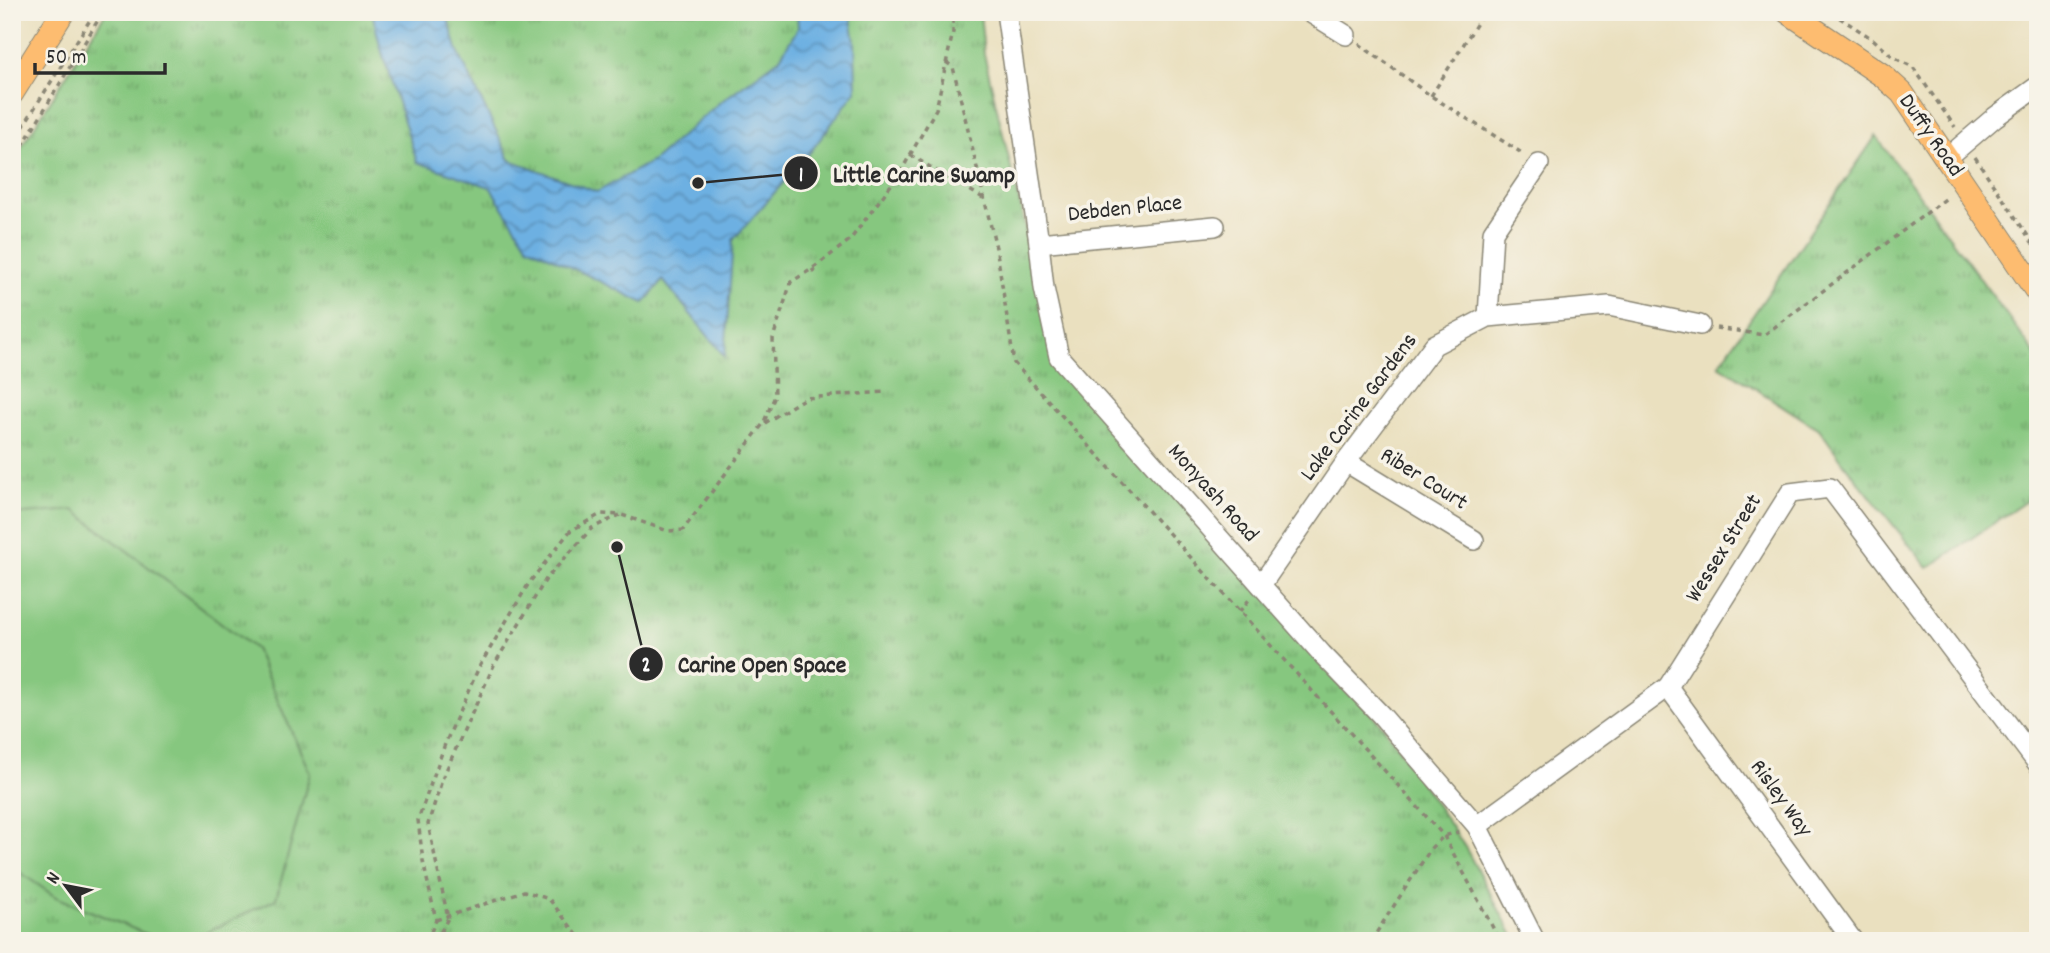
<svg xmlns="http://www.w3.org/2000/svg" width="2050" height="953" font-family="Dekko,sans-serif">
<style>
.park{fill:url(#park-tufts);stroke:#587955;stroke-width:2}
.garden{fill:#86c77f;stroke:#587955;stroke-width:2}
.water{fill:url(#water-waves);stroke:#4c6e86;stroke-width:2}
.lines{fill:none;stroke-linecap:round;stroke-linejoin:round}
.minor-casing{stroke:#8a8675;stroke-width:22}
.major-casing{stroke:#8a8675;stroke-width:25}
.path{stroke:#8a8675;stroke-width:3.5;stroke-dasharray:5 5;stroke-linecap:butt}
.minor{stroke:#fff;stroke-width:19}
.major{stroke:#fdbc6f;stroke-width:23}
.labels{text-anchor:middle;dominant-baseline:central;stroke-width:7;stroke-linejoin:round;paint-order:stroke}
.street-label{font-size:23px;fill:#2b2b2b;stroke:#f7f3e8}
.leader{fill:none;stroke:#2b2b2b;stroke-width:2.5}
.callout-dot{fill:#2b2b2b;stroke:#f7f3e8;stroke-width:2.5}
.mark-label{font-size:21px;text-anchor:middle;font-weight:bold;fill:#fff}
.callout-label{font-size:24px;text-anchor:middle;font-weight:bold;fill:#2b2b2b;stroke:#f7f3e8;stroke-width:7;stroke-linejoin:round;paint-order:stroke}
</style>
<defs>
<pattern id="park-tufts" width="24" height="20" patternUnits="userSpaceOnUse" patternTransform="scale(1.75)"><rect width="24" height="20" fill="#86c77f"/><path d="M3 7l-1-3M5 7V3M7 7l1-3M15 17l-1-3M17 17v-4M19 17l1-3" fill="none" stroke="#6ea268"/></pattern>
<pattern id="water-waves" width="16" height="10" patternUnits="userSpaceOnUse" patternTransform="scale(1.75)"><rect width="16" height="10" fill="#6db0e2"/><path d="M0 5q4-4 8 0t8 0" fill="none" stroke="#5a8fb7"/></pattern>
</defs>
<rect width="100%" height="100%" fill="#f7f3e8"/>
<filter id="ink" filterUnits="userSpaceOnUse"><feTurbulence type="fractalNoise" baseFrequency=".0143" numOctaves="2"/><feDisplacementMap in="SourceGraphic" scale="14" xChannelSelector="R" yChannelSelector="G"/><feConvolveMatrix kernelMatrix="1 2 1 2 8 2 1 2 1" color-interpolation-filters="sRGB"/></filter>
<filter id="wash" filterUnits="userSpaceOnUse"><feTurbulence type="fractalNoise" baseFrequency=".00686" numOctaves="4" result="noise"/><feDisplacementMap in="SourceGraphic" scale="28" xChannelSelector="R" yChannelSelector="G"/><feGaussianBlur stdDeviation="1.57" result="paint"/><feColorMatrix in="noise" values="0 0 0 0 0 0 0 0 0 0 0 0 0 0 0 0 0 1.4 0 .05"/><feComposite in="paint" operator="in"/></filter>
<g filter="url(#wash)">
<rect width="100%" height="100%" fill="#eae0bf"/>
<g class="park">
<path d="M 106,12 L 980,12 L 984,54 L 1058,365 L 1385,729 L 1465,847 L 1516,941 L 12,941 L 12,162 Z"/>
<path d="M 1876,136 L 2038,358 L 2038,493 L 1928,568 L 1845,465 L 1820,430 L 1719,365 Z"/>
</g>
<path class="garden" d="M 74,510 L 255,649 L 310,773 L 276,899 L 189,941 L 163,941 L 56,897 L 12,867 L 12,515 Z"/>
<path class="water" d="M 372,12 L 446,12 L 458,52 L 510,160 L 597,192 L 654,160 L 719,103 L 779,59 L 798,28 L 797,12 L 850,12 L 855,41 L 856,91 L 811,151 L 733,240 L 725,357 L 663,280 L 644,303 L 528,246 L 490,187 L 417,162 L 381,49 Z"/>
</g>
<g filter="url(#ink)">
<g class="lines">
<g class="minor-casing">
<g id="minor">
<path d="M 1006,12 L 1039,243 L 1044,288 L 1059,357 L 1322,654 L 1381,715 L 1477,826 L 1535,941"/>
<path d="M 1309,12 L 1346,35"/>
<path d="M 1947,158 L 1995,117 L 2038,86"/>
<path d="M 1039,243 L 1215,226"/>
<path d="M 1488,317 L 1493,232 L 1539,164"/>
<path d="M 1346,462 L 1474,540"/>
<path d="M 1261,585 L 1346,462 L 1434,345 L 1488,317 L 1609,306 L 1700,325"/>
<path d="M 1668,687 L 1853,941"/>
<path d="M 1477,826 L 1668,687 L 1790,493 L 1830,488 L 2038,764"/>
</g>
</g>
<g class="major-casing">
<g id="major">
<path d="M 1788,12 L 1882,75 L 1902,93 L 2038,293"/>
<path d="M 12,93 L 63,12"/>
</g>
</g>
<g class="path">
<path d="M 1831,12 L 1874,40 L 1893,57 L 1913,67 L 1955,127"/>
<path d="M 1359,44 L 1431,96 L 1525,155"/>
<path d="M 946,62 L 953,67 L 997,252 L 1014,363 L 1444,836 L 1500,941"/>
<path d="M 1431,96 L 1484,12"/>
<path d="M 12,144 L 95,12"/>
<path d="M 910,155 L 983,198"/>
<path d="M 1975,157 L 2038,251"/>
<path d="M 12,163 L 103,12"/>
<path d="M 812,269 L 817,275"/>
<path d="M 1716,328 L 1764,335 L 1948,197"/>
<path d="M 765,423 L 805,398 L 885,392"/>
<path d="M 1239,612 L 1249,600"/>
<path d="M 436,920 L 524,891 L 549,899 L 582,941"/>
<path d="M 427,941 L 436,920 L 423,861 L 418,820 L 445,744 L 479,667 L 529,583 L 570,531 L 601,514 L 622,515 L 668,531 L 683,530 L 763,424 L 775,396 L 773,338 L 791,282 L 812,269 L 850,240 L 900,173 L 936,109 L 953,32 L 953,12"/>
<path d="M 436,941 L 448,918 L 428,824 L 443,777 L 494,665 L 546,579 L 592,528 L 620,515"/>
<path d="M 1371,941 L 1432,847 L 1444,836 L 1458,832"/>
</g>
<use href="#minor" class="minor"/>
<use href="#major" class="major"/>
</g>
</g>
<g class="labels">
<g class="street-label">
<text transform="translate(1930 136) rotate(55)">Duffy Road</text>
<text transform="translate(1125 210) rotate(-6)">Debden Place</text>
<text transform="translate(1360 408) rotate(-53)">Lake Carine Gardens</text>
<text transform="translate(1423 480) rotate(32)">Riber Court</text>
<text transform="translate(1212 494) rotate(48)">Monyash Road</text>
<text transform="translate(1725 549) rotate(-58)">Wessex Street</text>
<text transform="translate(1780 799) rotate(54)">Risley Way</text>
</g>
</g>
<path class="leader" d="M698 183L801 173M617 547L646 664"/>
<g class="callout-dot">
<circle cx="698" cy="183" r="7"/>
<circle cx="617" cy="547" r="7"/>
<circle cx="801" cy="173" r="18"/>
<circle cx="646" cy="664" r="18"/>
</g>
<g class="mark-label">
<text x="801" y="181">1</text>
<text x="646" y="671">2</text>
</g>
<g class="callout-label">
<text x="924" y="182">Little Carine Swamp</text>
<text x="762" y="672">Carine Open Space</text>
</g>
<rect width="2050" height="953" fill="none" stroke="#f7f3e8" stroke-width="42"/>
<g transform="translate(66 886) rotate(302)" stroke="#f7f3e8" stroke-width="5" paint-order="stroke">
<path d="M0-5L12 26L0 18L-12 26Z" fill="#2b2b2b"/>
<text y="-10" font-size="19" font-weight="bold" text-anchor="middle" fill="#2b2b2b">N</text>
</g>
<path d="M35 63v10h130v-10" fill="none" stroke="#2b2b2b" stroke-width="3.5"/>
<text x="46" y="63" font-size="21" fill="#2b2b2b" stroke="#f7f3e8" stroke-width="5" paint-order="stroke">50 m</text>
</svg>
